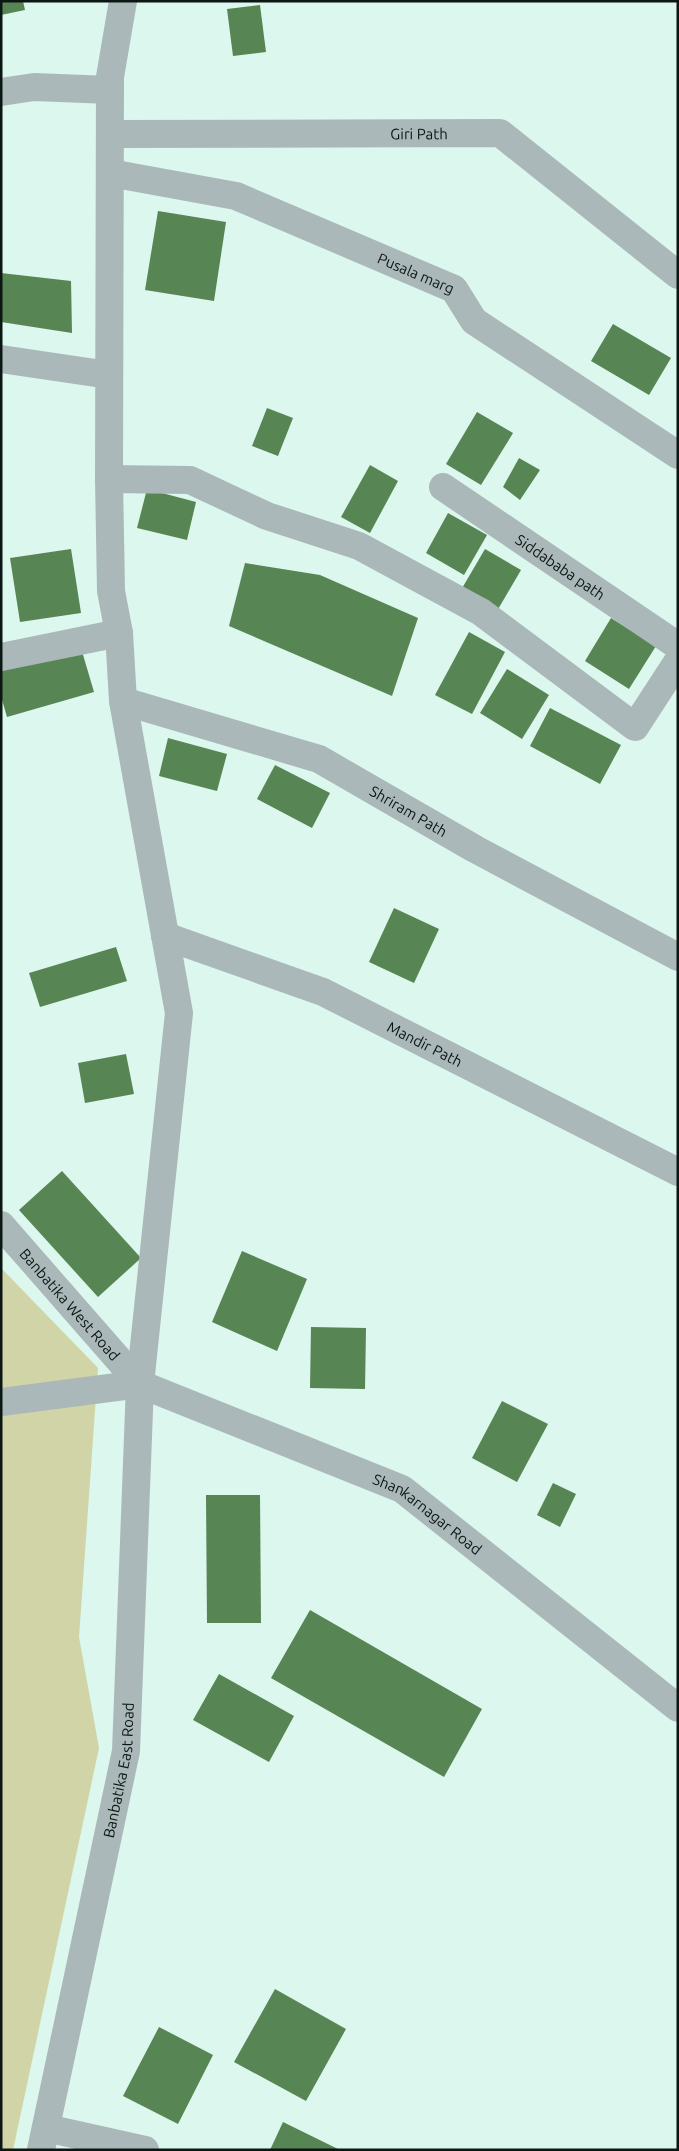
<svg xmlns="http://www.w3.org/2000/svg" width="679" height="2151" font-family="Ubuntu,sans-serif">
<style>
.green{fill:#d0d4a6}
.building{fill:#578553}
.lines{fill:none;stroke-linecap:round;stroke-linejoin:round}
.minor{stroke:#abb8b9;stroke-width:28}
.labels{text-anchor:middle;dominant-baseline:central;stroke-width:5;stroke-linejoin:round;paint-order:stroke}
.street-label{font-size:15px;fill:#0c1613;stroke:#fff}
</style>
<rect width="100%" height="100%" fill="#dbf7ee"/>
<path class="green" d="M 1,1268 L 98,1368 L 79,1637 L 99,1748 L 13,2150 L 1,2150 Z"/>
<g class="building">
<path d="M 1,1 L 23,1 L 25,10 L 1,15 Z"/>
<path d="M 260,5 L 266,52 L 233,56 L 227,9 Z"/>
<path d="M 158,211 L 226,222 L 214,301 L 145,290 Z"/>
<path d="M 1,273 L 71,281 L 72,333 L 1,322 Z"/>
<path d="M 613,324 L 671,358 L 649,395 L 591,361 Z"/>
<path d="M 267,408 L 293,418 L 278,456 L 252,446 Z"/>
<path d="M 477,412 L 513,433 L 481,485 L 446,464 Z"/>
<path d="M 519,458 L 540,470 L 520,500 L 503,487 Z"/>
<path d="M 370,465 L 398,481 L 370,533 L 341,517 Z"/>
<path d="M 147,489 L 196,502 L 187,540 L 137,528 Z"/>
<path d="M 448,513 L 487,535 L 464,575 L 426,553 Z"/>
<path d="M 71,549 L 81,613 L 20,622 L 10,558 Z"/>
<path d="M 485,549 L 521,570 L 497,611 L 461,590 Z"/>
<path d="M 245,563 L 320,575 L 418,618 L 392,696 L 229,626 Z"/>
<path d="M 611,618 L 656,646 L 629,689 L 585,661 Z"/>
<path d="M 469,632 L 505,652 L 472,714 L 435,695 Z"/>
<path d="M 81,648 L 94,692 L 7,717 L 1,696 L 1,671 Z"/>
<path d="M 507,669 L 549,695 L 522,739 L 480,713 Z"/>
<path d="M 550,708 L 621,745 L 600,784 L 530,746 Z"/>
<path d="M 168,738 L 227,754 L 217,791 L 159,776 Z"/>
<path d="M 275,765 L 330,793 L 312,828 L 257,799 Z"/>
<path d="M 394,908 L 439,929 L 414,983 L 369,962 Z"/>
<path d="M 116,947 L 127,981 L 40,1007 L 29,973 Z"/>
<path d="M 126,1054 L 134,1094 L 85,1103 L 78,1063 Z"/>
<path d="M 62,1171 L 141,1258 L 98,1297 L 19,1210 Z"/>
<path d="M 242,1251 L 307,1279 L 277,1351 L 212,1322 Z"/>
<path d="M 311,1327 L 366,1328 L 365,1389 L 310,1388 Z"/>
<path d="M 502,1401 L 548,1424 L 517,1482 L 472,1458 Z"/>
<path d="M 553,1483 L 576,1494 L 560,1527 L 537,1515 Z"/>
<path d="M 206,1495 L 260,1495 L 261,1623 L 207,1623 Z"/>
<path d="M 310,1610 L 482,1709 L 444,1777 L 271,1678 Z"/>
<path d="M 219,1674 L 294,1716 L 269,1762 L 193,1720 Z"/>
<path d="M 275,1989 L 346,2029 L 306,2101 L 234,2062 Z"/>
<path d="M 159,2027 L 213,2055 L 178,2124 L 123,2096 Z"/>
<path d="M 283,2122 L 340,2150 L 270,2150 Z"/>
</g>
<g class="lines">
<g class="minor">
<path d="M 1,92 L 34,87 L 110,90"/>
<path id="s1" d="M 110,134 L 500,133 L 678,275"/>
<path id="s2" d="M 110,173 L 236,196 L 454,289 L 474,321 L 678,455"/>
<path d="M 1,359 L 109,375"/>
<path d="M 109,479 L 190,480 L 267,516 L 359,546 L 481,612 L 635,727 L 678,661"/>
<path id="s3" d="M 443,487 L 678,646"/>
<path d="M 1,657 L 119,633"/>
<path id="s4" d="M 123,701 L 319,759 L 475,849 L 678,957"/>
<path id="s5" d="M 165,936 L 323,992 L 678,1172"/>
<path id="s6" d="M 1,1225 L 140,1384 L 402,1489 L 678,1708"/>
<path d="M 1,1402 L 140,1384"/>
<path d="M 46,2128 L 145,2150"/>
<path id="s7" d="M 41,2150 L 126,1751 L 140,1384 L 179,1013 L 123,701 L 119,633 L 111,591 L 109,479 L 110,77 L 123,1"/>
</g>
</g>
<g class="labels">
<g class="street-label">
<text stroke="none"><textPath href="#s1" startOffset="309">Giri Path</textPath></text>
<text stroke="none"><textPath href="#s2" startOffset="324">Pusala marg</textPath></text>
<text stroke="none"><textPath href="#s3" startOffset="142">Siddababa path</textPath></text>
<text stroke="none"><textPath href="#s4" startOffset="308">Shriram Path</textPath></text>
<text stroke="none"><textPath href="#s5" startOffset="282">Mandir Path</textPath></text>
<text stroke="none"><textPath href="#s6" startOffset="105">Banbatika West Road</textPath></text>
<text stroke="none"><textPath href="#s6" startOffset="528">Shankarnagar Road</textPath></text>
<text stroke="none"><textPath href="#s7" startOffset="388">Banbatika East Road</textPath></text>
</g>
</g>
<rect width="679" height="2151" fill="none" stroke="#0c1613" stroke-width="5"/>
</svg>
